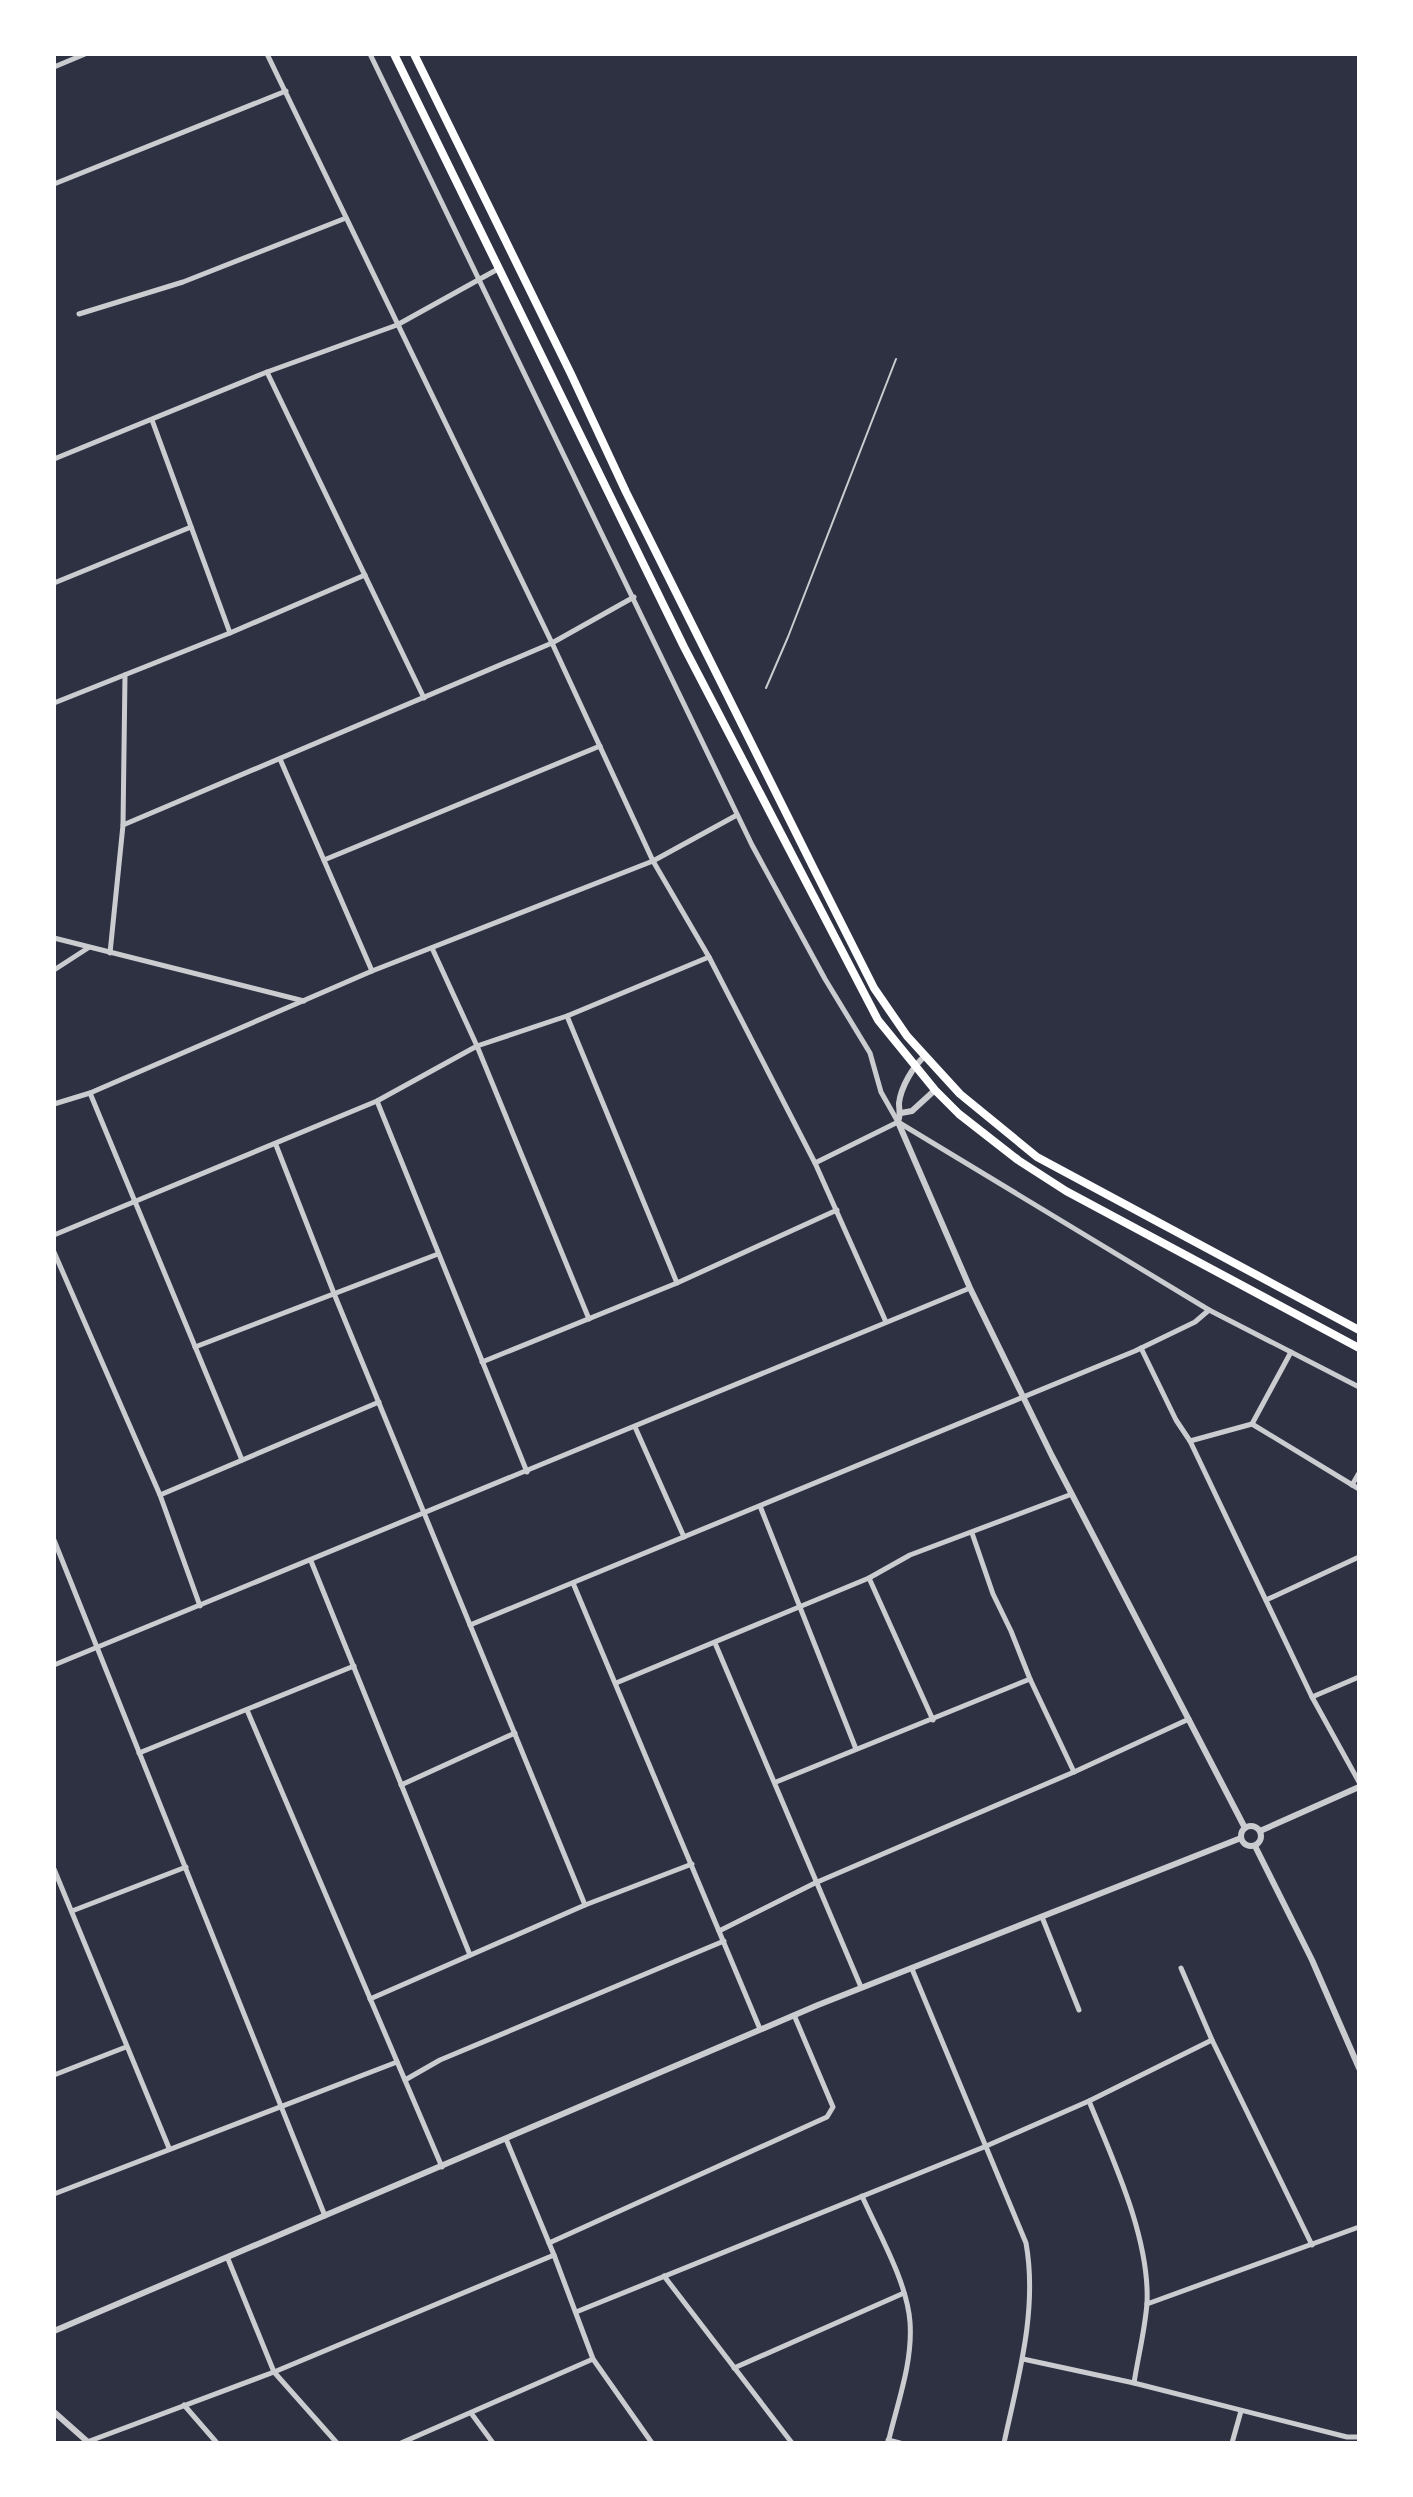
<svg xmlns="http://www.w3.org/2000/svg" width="1413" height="2497" font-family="Barlow,sans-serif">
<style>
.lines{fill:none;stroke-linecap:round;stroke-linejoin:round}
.service{stroke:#caccd0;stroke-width:2}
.minor{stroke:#caccd0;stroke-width:5}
.tertiary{stroke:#caccd0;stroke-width:6}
.primary{stroke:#fff;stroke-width:8}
</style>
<rect width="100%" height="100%" fill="#2d3142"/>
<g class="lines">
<path class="service" d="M 766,688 L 788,637 L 896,359"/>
<g class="minor">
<path d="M 267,54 L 552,643 L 653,861 L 709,957 L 815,1163 L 886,1322"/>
<path d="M 370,54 L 752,845 L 825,979 L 870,1053 L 881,1092 L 898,1122 L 1209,1310 L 1359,1387"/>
<path d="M 54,67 L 85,54"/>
<path d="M 54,184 L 286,91"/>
<path d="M 79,314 L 183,282 L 346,218"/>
<path d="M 267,372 L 424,698"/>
<path d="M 152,420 L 230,633"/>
<path d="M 54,459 L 267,372 L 397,325 L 498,269"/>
<path d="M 54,583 L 191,527"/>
<path d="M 54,703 L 230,633 L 365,575"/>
<path d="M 280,759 L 372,971"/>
<path d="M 123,825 L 125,675"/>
<path d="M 324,860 L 600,746"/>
<path d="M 54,938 L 304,1001"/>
<path d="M 432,948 L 477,1046 L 589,1319"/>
<path d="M 110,953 L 123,825 L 552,643 L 634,597"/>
<path d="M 54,970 L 88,948"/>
<path d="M 567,1016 L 677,1283"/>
<path d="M 90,1093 L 242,1460"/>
<path d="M 377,1101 L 527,1472"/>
<path d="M 54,1104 L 90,1093 L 372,971 L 653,861 L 737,815"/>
<path d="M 276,1145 L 335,1296 L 585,1905"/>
<path d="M 815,1163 L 898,1122"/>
<path d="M 54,1235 L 377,1101 L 477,1046 L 567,1016 L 709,957"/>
<path d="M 54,1252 L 160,1495 L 200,1606"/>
<path d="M 195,1347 L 438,1254"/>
<path d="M 1141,1348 L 1176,1420 L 1190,1441 L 1312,1697 L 1359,1782"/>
<path d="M 482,1362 L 677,1283 L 837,1210"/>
<path d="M 1252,1424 L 1359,1489"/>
<path d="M 635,1427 L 684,1537"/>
<path d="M 1190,1441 L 1252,1424 L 1291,1352"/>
<path d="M 1352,1485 L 1359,1473"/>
<path d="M 160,1495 L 379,1402"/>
<path d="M 760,1506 L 856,1749"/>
<path d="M 972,1533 L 993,1594 L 1011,1631 L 1030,1679"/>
<path d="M 54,1540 L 325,2216"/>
<path d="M 311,1561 L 470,1955"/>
<path d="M 869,1578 L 910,1555 L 1072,1494"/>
<path d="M 573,1583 L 760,2029"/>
<path d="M 1266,1600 L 1359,1557"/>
<path d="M 470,1625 L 1135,1351 L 1195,1322 L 1209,1310"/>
<path d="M 715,1643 L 861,1987"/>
<path d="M 54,1665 L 970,1288"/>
<path d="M 616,1683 L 869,1578 L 933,1720"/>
<path d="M 1312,1697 L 1359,1677"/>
<path d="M 247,1710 L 442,2167"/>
<path d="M 139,1753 L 354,1666"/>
<path d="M 776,1782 L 1030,1679 L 1074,1772"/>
<path d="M 401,1785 L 515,1733"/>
<path d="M 54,1869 L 169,2148"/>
<path d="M 72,1911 L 186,1867"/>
<path d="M 1042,1917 L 1079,2010"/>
<path d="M 719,1931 L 815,1883 L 1074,1772 L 1189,1719"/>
<path d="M 1181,1968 L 1212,2040 L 1312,2245"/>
<path d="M 912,1969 L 1026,2243 C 1038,2310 1018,2378 1004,2443"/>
<path d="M 370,1999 L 585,1905 L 692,1864"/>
<path d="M 54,2075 L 126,2047"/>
<path d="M 405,2080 L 440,2060 L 724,1941"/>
<path d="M 1089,2101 C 1113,2160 1150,2238 1147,2303 C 1145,2330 1138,2357 1134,2383"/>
<path d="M 506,2139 L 554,2255 L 593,2359 L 652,2443"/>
<path d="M 54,2194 L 397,2062"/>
<path d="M 862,2196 C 879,2234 907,2282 910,2322 C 913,2363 897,2404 888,2443"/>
<path d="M 549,2243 L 827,2117 L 833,2107 L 794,2015"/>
<path d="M 228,2259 L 274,2372 L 337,2443"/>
<path d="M 664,2276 L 792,2443"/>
<path d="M 1147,2304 L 1359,2227"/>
<path d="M 576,2312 L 984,2147 L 1089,2101 L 1212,2040"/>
<path d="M 1023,2359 L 1134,2383 L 1347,2437 L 1359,2437"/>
<path d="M 734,2368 L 904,2293"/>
<path d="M 184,2405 L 217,2443"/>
<path d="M 471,2413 L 493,2443"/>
<path d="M 888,2440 L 900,2443"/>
<path d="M 87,2442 L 274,2372 L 554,2255"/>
<path d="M 401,2443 L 593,2359"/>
<path d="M 1232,2443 L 1241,2411"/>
</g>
<g class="tertiary">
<path d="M 925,1056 C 913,1066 901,1087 899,1103 C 899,1111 901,1114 898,1122 L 970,1288 L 1052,1456 L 1245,1828"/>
<path d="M 901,1113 L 912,1111 L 935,1090"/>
<circle cx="1251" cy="1836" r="10"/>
<path d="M 1260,1831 L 1359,1787"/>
<path d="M 1255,1846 L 1312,1960 L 1359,2068"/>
<path d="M 54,2331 L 818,2005 L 1241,1838"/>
<path d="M 54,2412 L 89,2443"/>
</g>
<g class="primary">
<path d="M 394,54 L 684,647 L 878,1020 L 935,1090 L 959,1114 L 1018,1160 L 1066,1191 L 1359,1348"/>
<path d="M 414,54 L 571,374 L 626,492 L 814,869 L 874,988 L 907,1036 L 960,1094 L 1037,1157 L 1359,1330"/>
</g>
</g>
<rect width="1413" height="2497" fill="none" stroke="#ffffff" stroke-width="112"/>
</svg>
